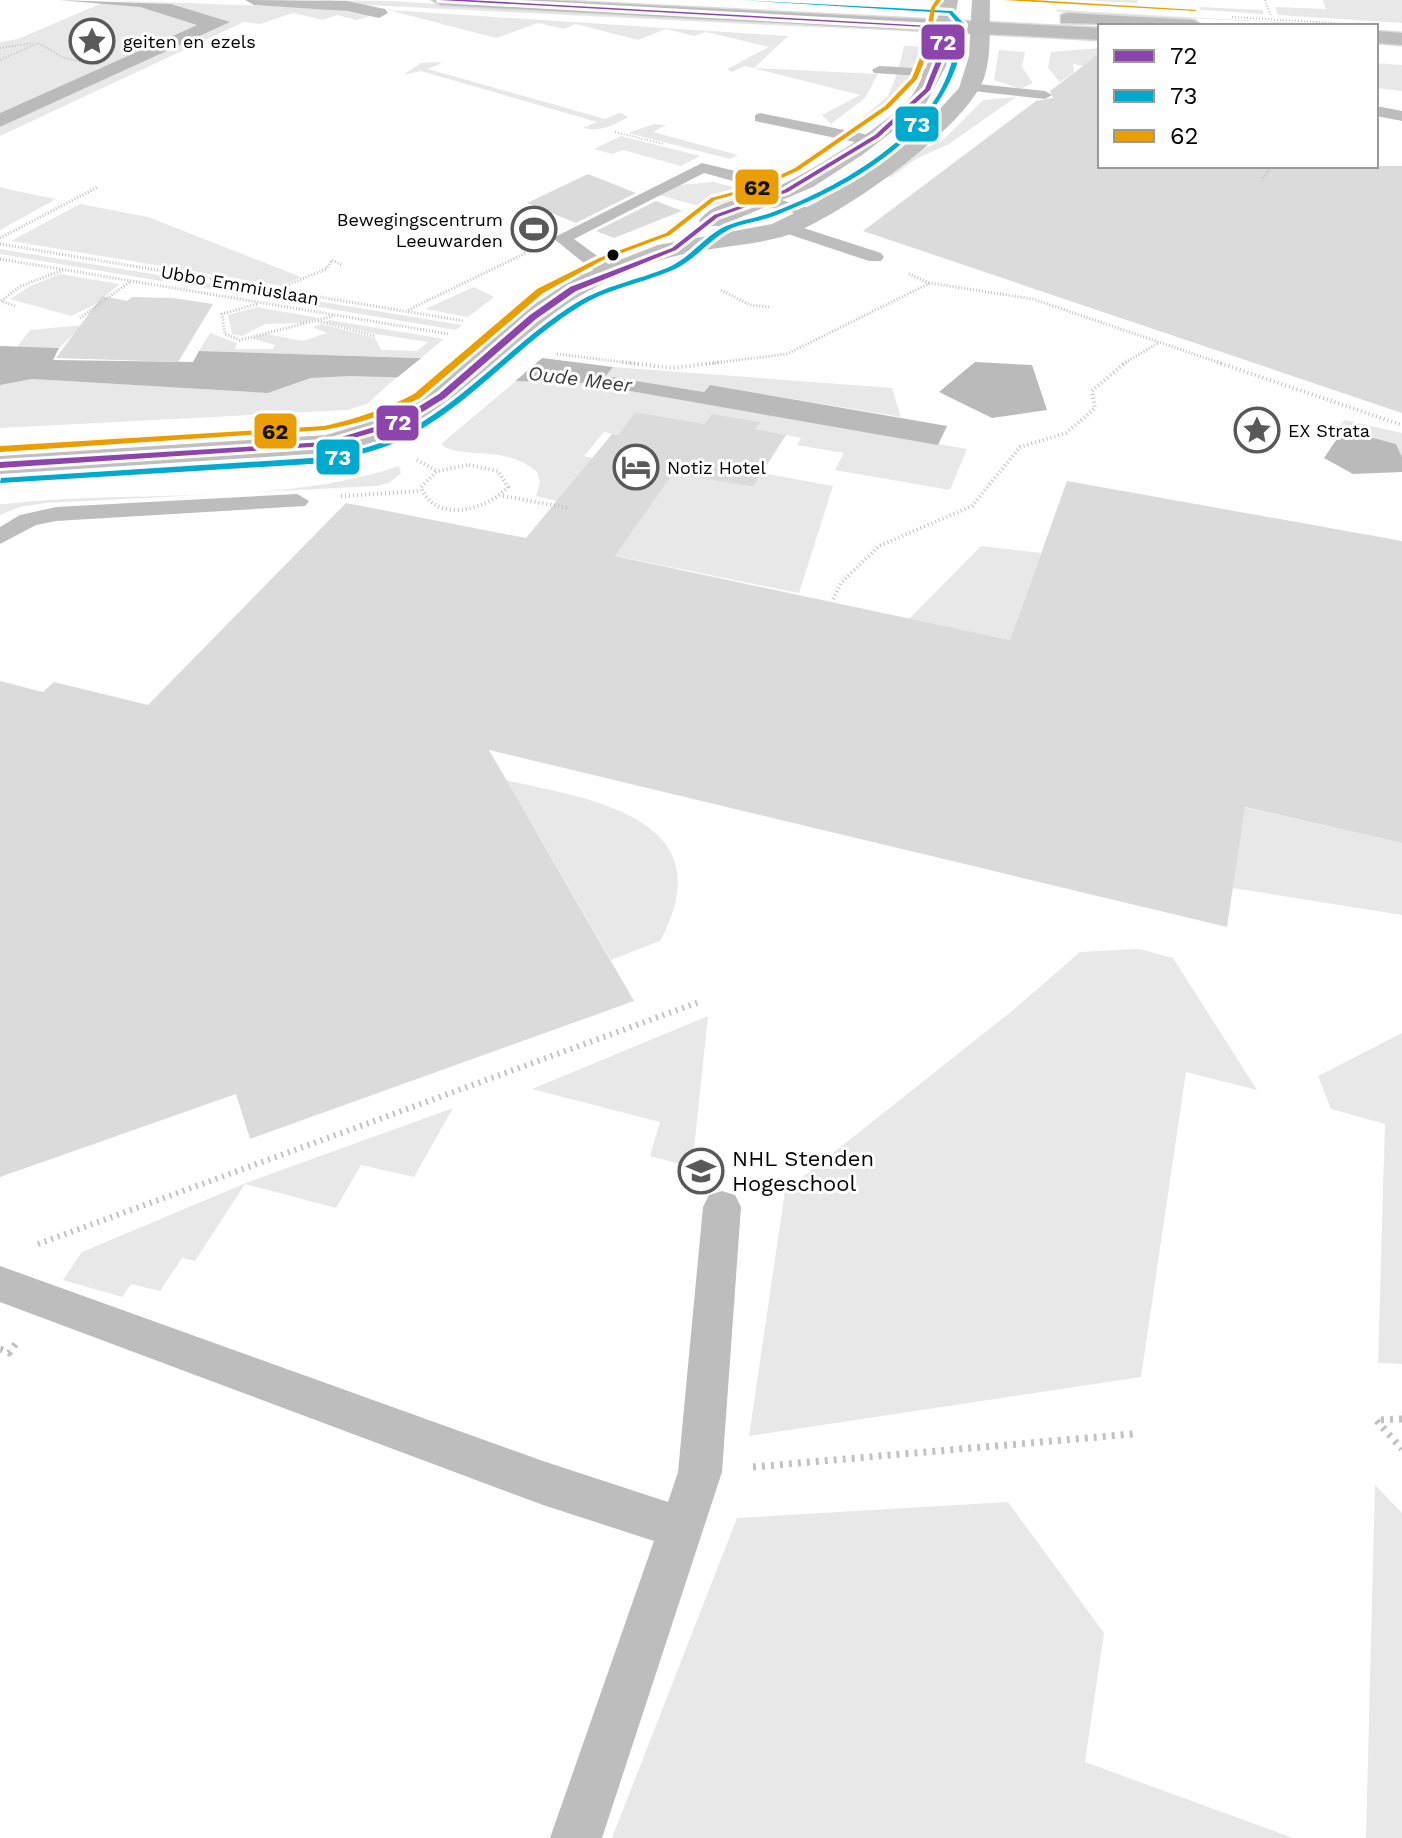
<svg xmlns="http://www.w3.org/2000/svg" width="1402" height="1838" font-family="'Work Sans',sans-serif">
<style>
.green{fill:#e8e8e8}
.water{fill:#bababa}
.pier{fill:#fff}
.building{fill:#dbdbdb}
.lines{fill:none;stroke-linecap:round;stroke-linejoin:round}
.primary-casing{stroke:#dbdbdb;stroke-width:3}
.path-far4{stroke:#c2c2c2;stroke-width:2;stroke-dasharray:1 2;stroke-linecap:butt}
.path-far3{stroke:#c2c2c2;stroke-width:3;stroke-dasharray:1 2;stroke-linecap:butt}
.path-far2{stroke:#c2c2c2;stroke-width:4;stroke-dasharray:1 3;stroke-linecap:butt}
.path-far1{stroke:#c2c2c2;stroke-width:6;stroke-dasharray:2 5;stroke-linecap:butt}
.path{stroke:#c2c2c2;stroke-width:7;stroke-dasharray:3 6;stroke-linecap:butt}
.lane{fill:#bdbdbd;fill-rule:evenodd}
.street{fill:#bdbdbd;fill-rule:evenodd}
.secondary{fill:#bfbfbf;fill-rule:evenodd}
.primary{fill:#bdbdbd;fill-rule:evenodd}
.bus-1-casing{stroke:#fff;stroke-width:6}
.bus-2-casing{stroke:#fff;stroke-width:6}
.bus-3-casing{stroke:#fff;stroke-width:6}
.bus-1{fill:#8e44ad;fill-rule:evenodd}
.bus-2{fill:#00a9ce;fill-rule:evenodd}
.bus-3{fill:#eb9e00;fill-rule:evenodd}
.bus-dot{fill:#000;stroke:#fff;stroke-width:3}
.labels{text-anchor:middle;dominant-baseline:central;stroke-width:6;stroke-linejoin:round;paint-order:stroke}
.far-poi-label{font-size:18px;fill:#000;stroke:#fff;text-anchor:start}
.far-street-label{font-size:18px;fill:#000;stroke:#fff}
.far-water-label{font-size:20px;font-style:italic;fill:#3d3d3d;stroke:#fff}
.poi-label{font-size:22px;fill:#000;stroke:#fff;text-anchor:start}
.line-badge{stroke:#fff;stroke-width:3}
.badge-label{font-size:22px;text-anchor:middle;font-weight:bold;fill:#fff}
.pale-badge-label{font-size:22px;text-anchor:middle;font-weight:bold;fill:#111}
</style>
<rect width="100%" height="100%" fill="#fff"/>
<g class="green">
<path d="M 100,0 L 328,8 L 370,16 L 357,20 L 337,15 L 323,20 L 293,13 L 260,24 L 244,22 L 0,136 L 0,127 L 228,22 L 171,4 Z"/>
<path d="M 313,0 L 390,1 L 870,30 L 366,5 Z"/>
<path d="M 1053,0 L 1137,0 L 1138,4 L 1262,10 L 1264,14 Z"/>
<path d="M 1323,0 L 1402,0 L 1402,23 L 1278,15 L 1275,7 L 1326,9 Z"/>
<path d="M 102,3 L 140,7 L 199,24 L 0,113 L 0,42 L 18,39 Z"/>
<path d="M 1056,9 L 1079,11 L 1350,26 L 1057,12 Z"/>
<path d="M 388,10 L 788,36 L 754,68 L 878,74 L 865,98 L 831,124 L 822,115 L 860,95 L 745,66 L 732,72 L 727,69 L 769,47 L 706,32 L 694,36 L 666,29 L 638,40 L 576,24 L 564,29 L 538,23 L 496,38 Z"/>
<path d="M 904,46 L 933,47 L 932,56 L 918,68 L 899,67 Z"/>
<path d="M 1100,48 L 1100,69 L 1073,64 L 1074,72 L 1060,82 L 1048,68 L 1051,52 Z"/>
<path d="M 999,50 L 1025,52 L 1022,67 L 1033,83 L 1020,89 L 994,80 Z"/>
<path d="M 437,62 L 442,63 L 428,69 L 605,119 L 620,113 L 628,117 C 613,126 600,132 583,128 L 597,122 L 421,71 L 403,75 L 421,63 Z"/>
<path d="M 1376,63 L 1402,65 L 1402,91 L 1376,88 Z"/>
<path d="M 897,74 L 915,76 C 902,99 877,124 850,128 L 888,96 Z"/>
<path d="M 1016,97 L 949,144 L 916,159 L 891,177 L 879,175 L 905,157 L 943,140 L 983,100 Z"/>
<path d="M 654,124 L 666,125 L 653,132 L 738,155 L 730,159 L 628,133 Z"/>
<path d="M 621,136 L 700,156 L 681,166 L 623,150 L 612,154 L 594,149 Z"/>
<path d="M 713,182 L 739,188 L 738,198 L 706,208 L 659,195 L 680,185 Z"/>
<path d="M 0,187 L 7,189 L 56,199 L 0,230 Z"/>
<path d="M 80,204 L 148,217 L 301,277 L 282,286 L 11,241 Z"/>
<path d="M 0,249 L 462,325 L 456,330 L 0,254 Z"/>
<path d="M 60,274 L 120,284 L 94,305 L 71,316 L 10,299 L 30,286 Z"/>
<path d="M 474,287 L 494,297 L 468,317 L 425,309 Z"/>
<path d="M 257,307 L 319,318 L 303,323 L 265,324 L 242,336 L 232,334 L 228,315 Z"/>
<path d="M 329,320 L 444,339 L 421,358 L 199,351 L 210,333 L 237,343 L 235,349 L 273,349 L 275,345 L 250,338 L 266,334 L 303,341 L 327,333 L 312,327 L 321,324 L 375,338 L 381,350 L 417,351 L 428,342 L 376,334 L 325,322 Z"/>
<path d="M 83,325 L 59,348 L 17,347 L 30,330 Z"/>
<path d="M 613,367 L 892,388 L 901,417 L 710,385 L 704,392 L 606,376 Z"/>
<path d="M 352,376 L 398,376 L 367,404 L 347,410 L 0,428 L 0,385 L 32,379 L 268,393 L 312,378 Z"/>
<path d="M 517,380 L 584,383 L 967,449 L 950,490 L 835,470 L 844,453 L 797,445 L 801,438 L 755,429 L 759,422 L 705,424 L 635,412 L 618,435 L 604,432 L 584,456 L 597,459 L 564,503 L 536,496 L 540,482 L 537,472 C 505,443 460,461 441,444 Z"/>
<path d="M 1345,420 L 1402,433 L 1402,457 L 1396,444 L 1336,429 Z"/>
<path d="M 678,465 L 703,478 L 753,487 L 762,473 L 833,486 L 799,593 L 592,551 Z"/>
<path d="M 399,466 L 401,473 L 389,483 L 377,486 L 46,503 L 20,507 L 0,515 L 0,504 L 5,504 C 131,489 279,507 399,466 Z"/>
<path d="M 981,546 L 1041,553 L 1010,640 L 909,619 Z"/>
<path d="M 479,774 C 569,797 732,807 660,941 L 611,960 L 529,819 Z"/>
<path d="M 1243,807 L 1402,843 L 1402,915 L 1233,888 Z"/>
<path d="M 1139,949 L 1173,958 L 1257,1090 L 1186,1072 L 1141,1377 L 749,1436 L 785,1191 L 1012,1011 L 1080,952 Z"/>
<path d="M 708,1016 L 692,1167 L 650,1156 L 660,1122 L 532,1089 Z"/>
<path d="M 1402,1033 L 1402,1364 L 1378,1363 L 1385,1124 L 1331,1109 L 1318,1076 Z"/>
<path d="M 453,1108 L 414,1177 L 361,1165 L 336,1208 L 245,1184 L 195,1261 L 182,1258 L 160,1291 L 131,1284 L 122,1297 L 63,1280 L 82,1252 L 246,1183 Z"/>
<path d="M 1375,1485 L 1402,1513 L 1402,1838 L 1366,1838 Z"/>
<path d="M 1008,1502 L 1104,1633 L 1085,1762 L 1293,1838 L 612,1838 L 737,1518 Z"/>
</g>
<g class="water">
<path d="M 58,0 L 171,4 L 230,22 L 0,127 L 0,113 L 197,25 L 140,7 Z"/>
<path d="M 0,346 L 59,348 L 53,360 L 193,362 L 199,351 L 537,362 L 542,358 L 613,367 L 606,376 L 704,392 L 710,385 L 947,426 L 938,445 L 584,383 L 352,376 L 311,378 L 268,393 L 32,379 L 0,385 Z"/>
<path d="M 975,362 L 1032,365 L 1047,410 L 992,418 L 939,392 Z"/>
<path d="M 1343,430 L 1396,444 L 1402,457 L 1402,472 L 1353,474 L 1324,458 Z"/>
</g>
<path class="pier" d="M 425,355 L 542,358 L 512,384 L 394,380 Z"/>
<g class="building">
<path d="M 1100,53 L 1100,166 L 1402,166 L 1402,413 L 863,231 L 1036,101 L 1053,98 L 1050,91 Z"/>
<path d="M 588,174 L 636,193 L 576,223 L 527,203 Z"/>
<path d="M 656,201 L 682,211 L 614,238 L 596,231 Z"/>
<path d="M 102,296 L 127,301 L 132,297 L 173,298 L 213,304 L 178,362 L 56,358 Z"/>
<path d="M 635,412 L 705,424 L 712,414 L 760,422 L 755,429 L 786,435 L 753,487 L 673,473 L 615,556 L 1010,640 L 1067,481 L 1402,541 L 1402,843 L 1245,807 L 1227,927 L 489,750 L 634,1001 L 250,1139 L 236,1094 L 0,1177 L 0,681 L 43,692 L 54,682 L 148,705 L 346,503 L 526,538 L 612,434 L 618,435 Z"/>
</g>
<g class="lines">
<g class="primary-casing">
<g id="primary">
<path d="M 432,0 L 546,0 L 1100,28 L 1100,40 L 441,5 Z"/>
<path d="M 1068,13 L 1194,20 L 1203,26 L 1061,23 L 1061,15 Z"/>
<path d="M 1376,31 L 1402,33 L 1402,45 L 1376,43 Z"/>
</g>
</g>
<g class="path-far4">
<path d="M 1265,0 L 1271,16"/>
<path d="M 1232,17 L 1350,24"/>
<path d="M 0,48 L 33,43"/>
<path d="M 0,60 L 38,43 L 64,58 L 100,65"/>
<path d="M 615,132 L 664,144"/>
</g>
<g class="path-far3">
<path d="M 1263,178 L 1272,166"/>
<path d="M 0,238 L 98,187"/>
<path d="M 0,244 L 464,321"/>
<path d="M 0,259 L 449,334"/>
<path d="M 909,274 L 929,283"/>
<path d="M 278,289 L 326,269 L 332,260 L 342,265"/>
<path d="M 721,290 L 750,305 L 771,307"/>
<path d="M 257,304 L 222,314 L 225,334 L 240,340 L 333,316"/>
<path d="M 15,306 L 1,301 L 21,286 L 63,270"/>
<path d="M 408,310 L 526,253"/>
<path d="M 80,318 L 131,281"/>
<path d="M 318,321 L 375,336"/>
<path d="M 557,354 L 638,364"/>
<path d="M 706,364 L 787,354 L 930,283 L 1033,299 L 1223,364"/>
<path d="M 1123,364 L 1158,343"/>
</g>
<g class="path-far2">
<path d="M 622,362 L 672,368 L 722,362"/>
<path d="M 1217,362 L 1402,425"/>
<path d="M 417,460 L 437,471"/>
<path d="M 469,465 L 498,471 L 508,487 C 486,511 435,524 421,487 L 437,471 Z"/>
<path d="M 341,496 L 421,491"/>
<path d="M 503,496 L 569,508"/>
<path d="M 833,599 L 841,583 L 879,546 L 972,506 L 1020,447 L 1066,433 L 1095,408 L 1092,391 L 1126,362"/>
</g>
<path class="path-far1" d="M 38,1244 L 702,1001"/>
<g class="path">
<path d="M 0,1349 L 9,1353 L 17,1342"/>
<path d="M 1402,1419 L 1376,1420 L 1402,1449"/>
<path d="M 753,1467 L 1133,1434"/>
</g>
<g class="lane">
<path d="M 879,66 L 934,69 L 941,73 L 934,77 L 874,73 L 872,70 Z"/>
<path d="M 969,83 L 1045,91 L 1052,95 L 1045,99 L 964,90 L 964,84 Z"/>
<path d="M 1376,106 L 1402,111 L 1402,121 L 1376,116 Z"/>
<path d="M 760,113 L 869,135 L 877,140 L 869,145 L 755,121 L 755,115 Z"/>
<path d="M 702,163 L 756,176 L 772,197 L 824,213 L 815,218 L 760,205 L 744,184 L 704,173 L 574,239 L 615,269 L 615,277 L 601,277 L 553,238 Z"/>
<path d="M 785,222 L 881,253 L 884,257 L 881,261 L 869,261 L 779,231 L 779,223 Z"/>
<path d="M 297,494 L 309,501 L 305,506 L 56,521 L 36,525 L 0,544 L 0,527 L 20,515 L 56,507 Z"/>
<path d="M 722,1191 L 735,1195 L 741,1207 L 722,1472 L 602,1838 L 550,1838 L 654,1541 L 543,1505 L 0,1302 L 0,1266 L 543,1461 L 668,1502 L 678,1472 L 703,1207 L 709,1195 Z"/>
</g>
<path class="street" d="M 245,0 L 347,1 L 385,9 L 388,13 L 379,18 L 347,11 L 254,5 Z"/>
<g class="secondary">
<path d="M 940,0 L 958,0 L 946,66 L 924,107 L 862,155 L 813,187 L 720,226 L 702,226 L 699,221 C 713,201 744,199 765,192 C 797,181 896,120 913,94 C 931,66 936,33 940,0 Z"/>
<path d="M 972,0 L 990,0 C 989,26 992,54 984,78 C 966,129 838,218 788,235 C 753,246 716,246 680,255 C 647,262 614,277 585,293 C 524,327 483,387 424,422 C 394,439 360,447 326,453 L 0,474 L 0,456 L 326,435 L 389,416 L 432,390 L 524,311 L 576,277 L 658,245 L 772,224 L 817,202 L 875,164 L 929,121 L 959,88 L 969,56 Z"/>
</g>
<use href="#primary" class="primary"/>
<g class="bus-1-casing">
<path id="bus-1" d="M 439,0 L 468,0 L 949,27 L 943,59 L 930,90 L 879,137 L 788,192 L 718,217 L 676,250 L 576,291 L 536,319 L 445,398 L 403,424 L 326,446 L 0,468 L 0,462 L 325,442 L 397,420 L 439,394 L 530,315 L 570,287 L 672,248 L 714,215 L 784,190 L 875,135 L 925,89 L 937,59 L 943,28 Z"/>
</g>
<g class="bus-2-casing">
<path id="bus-2" d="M 739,0 L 952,11 L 965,25 C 963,37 962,50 958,61 C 933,139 851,186 779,214 C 764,221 747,222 732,228 C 710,238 696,260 673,270 C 643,283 610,288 582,305 C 521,342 476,399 413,434 C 387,449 356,455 327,463 L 0,483 L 1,478 L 327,457 C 354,451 382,445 407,431 C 470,396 516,340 576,303 C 604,286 637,280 667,268 C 692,257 704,236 726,226 C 741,220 757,218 773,212 C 832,190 910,147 941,89 C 952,68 956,48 959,25 L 949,13 Z"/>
</g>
<g class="bus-3-casing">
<g id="bus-3">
<path d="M 936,0 L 941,0 L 935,8 L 929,50 L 917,79 L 889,108 L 799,170 L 763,187 L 715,200 L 670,235 L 603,260 L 543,293 L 420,398 C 389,414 358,424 324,430 L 0,452 L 0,446 L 324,426 C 356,419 385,409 414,394 L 537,289 L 599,258 L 666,233 L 711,198 L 759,185 L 795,168 L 885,106 L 912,78 L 923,50 L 931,8 Z"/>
<path d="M 1003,0 L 1033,0 L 1197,10 L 1195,11 Z"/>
</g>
</g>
<use href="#bus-1" class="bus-1"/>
<use href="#bus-2" class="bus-2"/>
<use href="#bus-3" class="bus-3"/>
</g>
<defs>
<g id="sight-ring" transform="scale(2.3)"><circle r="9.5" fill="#fff" stroke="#595959" stroke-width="1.5"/><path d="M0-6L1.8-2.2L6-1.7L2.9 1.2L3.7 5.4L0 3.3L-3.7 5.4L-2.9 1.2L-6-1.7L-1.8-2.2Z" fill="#595959"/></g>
<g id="stadium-ring" transform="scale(2.3)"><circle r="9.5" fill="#fff" stroke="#595959" stroke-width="1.5"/><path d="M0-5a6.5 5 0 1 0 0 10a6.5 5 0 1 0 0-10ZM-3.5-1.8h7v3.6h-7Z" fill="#595959"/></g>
<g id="hotel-ring" transform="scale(2.3)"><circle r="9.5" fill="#fff" stroke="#595959" stroke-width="1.5"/><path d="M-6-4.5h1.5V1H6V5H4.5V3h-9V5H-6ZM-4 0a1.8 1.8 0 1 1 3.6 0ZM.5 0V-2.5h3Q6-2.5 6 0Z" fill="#595959"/></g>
<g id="university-ring" transform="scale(2.3)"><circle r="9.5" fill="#fff" stroke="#595959" stroke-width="1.5"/><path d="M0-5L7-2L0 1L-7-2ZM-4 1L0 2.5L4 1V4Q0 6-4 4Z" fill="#595959"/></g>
</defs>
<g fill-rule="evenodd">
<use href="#sight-ring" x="92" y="41"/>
<use href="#stadium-ring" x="534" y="229"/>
<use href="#sight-ring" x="1257" y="430"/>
<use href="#hotel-ring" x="636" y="467"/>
<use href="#university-ring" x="701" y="1171"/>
</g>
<circle class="bus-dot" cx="613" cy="255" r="7"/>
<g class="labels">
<g class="far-poi-label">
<text x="123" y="41">geiten en ezels</text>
<text x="503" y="219" text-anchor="end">Bewegingscentrum<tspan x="503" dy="21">Leeuwarden</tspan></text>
<text x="1288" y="430">EX Strata</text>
<text x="667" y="467">Notiz Hotel</text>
</g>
<g class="far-street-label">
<text transform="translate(240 285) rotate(10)">Ubbo Emmiuslaan</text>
</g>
<g class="far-water-label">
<text transform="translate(580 379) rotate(7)">Oude Meer</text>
</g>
<g class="poi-label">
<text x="732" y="1158">NHL Stenden<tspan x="732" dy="25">Hogeschool</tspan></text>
</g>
</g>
<g class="line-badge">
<rect x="920" y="23" width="46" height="38" rx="8" fill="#8e44ad"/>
<rect x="894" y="105" width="46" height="38" rx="8" fill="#00a9ce"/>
<rect x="734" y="168" width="46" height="38" rx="8" fill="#eb9e00"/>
<rect x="375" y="404" width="45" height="38" rx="8" fill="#8e44ad"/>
<rect x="253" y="412" width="45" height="38" rx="8" fill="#eb9e00"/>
<rect x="315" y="438" width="46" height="38" rx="8" fill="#00a9ce"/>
</g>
<g class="badge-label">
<text x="943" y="50">72</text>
<text x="917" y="132">73</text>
<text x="398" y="430">72</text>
<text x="338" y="465">73</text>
</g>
<g class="pale-badge-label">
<text x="757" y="195">62</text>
<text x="275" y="439">62</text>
</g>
<rect x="1098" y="24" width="280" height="144" fill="#ffffff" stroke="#999999" stroke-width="2"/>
<rect x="1114" y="50" width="40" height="12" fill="#8e44ad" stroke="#999999" stroke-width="2"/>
<text x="1170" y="64" font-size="24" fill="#000000">72</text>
<rect x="1114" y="90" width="40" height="12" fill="#00a9ce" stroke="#999999" stroke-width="2"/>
<text x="1170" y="104" font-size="24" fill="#000000">73</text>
<rect x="1114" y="130" width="40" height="12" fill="#eb9e00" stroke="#999999" stroke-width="2"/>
<text x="1170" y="144" font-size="24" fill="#000000">62</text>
</svg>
